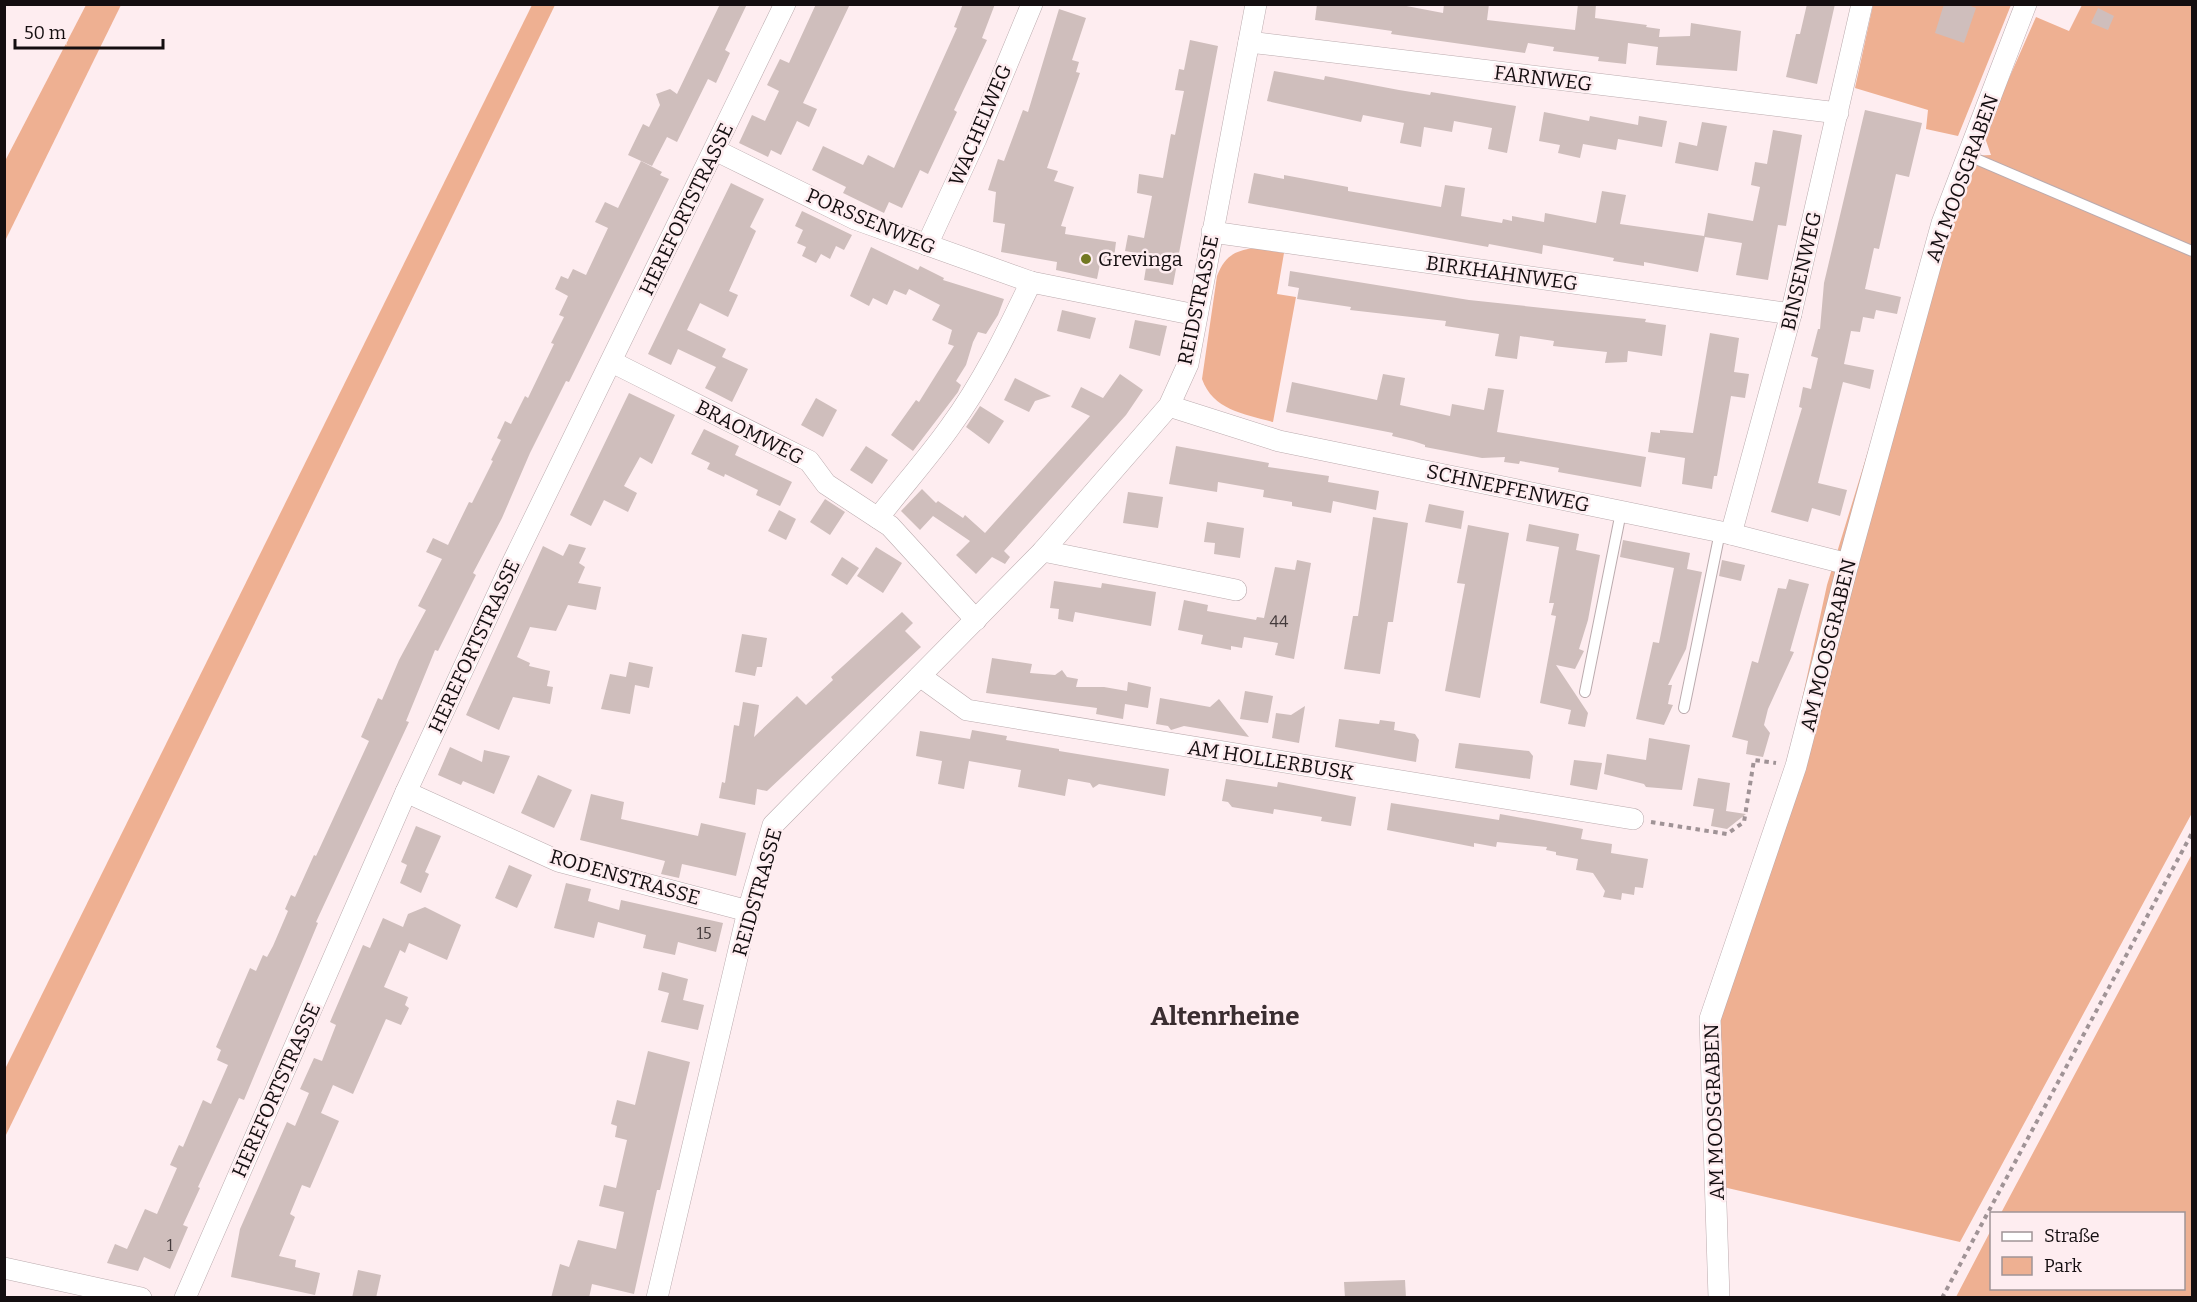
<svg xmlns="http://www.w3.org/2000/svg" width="2197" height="1302" font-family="Bitter,serif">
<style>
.green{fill:#eeb092}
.building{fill:#cfbebc}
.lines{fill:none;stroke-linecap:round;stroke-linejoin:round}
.service-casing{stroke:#bbabae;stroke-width:12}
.minor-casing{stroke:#bbabae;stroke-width:22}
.path{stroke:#a09396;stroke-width:4;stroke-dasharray:4.5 4.5;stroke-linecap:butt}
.service{stroke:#fff;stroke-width:10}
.minor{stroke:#fff;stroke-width:21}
.poi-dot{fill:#727822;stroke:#feedf0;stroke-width:2}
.labels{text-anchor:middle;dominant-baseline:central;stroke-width:5;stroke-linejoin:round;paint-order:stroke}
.number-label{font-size:16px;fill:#433a3b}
.street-label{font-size:20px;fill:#140e10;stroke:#feedf0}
.poi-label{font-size:20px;fill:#140e10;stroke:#feedf0;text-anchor:start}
.district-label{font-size:26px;font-weight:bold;fill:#3a2d30;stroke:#feedf0}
</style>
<rect width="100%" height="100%" fill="#feedf0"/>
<g class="green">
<path d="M 86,5 L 121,5 L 5,241 L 5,161 Z"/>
<path d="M 532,5 L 555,5 L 5,1137 L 5,1069 Z"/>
<path d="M 1873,5 L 2011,5 L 1958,136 L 1926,129 L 1928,110 L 1855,88 Z"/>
<path d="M 2082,5 L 2192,5 L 2192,813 L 1960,1242 L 1706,1183 L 1701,1017 L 1789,759 L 1827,585 L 1873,435 L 1969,156 L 1991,155 L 1984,135 L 2036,17 L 2069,31 Z"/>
<path d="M 1254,248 L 1284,253 L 1277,294 L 1296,297 L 1273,422 C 1244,414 1213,410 1202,379 L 1217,276 C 1225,256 1234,251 1254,248 Z"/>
<path d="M 2192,854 L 2192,1297 L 1956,1297 L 1991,1230 L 1992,1288 L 2184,1288 L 2184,1214 L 2001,1213 Z"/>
</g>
<g class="building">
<path d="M 720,4 L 747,4 L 725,50 L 730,53 L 716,83 L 708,79 L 677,142 L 667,137 L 652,166 L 628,155 L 643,124 L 649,127 L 660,105 L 656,94 L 670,89 L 677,94 Z"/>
<path d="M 816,4 L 850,4 L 803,103 L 817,109 L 809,127 L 797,121 L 781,155 L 771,150 L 768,157 L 739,143 L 752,115 L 765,121 L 779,91 L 767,85 L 780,59 L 789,63 Z"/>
<path d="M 963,4 L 995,4 L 982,38 L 987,40 L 954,110 L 957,112 L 928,174 L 920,170 L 902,208 L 889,202 L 884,213 L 843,193 L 846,187 L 812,170 L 823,146 L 863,165 L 868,155 L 894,168 L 957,28 L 954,27 Z"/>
<path d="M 1317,4 L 1396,4 L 1443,13 L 1444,4 L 1489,4 L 1487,20 L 1575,30 L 1578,4 L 1596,4 L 1595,18 L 1647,25 L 1646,27 L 1660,29 L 1659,37 L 1690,36 L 1691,23 L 1741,31 L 1737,71 L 1656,65 L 1658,47 L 1628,43 L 1626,64 L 1598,61 L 1599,57 L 1553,51 L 1554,47 L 1528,43 L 1525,53 L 1391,34 L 1392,31 L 1315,20 Z"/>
<path d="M 1807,4 L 1835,4 L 1817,84 L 1786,77 L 1796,34 L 1800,34 Z"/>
<path d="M 1944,4 L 1966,4 L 1976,8 L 1964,43 L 1935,33 Z"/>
<path d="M 2098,8 L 2114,16 L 2108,30 L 2091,23 Z"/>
<path d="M 1059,9 L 1086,18 L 1072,60 L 1079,62 L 1076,72 L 1080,73 L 1047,168 L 1058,171 L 1054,181 L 1074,187 L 1061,226 L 1066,227 L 1065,234 L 1116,242 L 1113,266 L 1100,264 L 1097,279 L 1056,270 L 1057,262 L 1001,252 L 1005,224 L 993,222 L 996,192 L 988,190 L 998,159 L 1004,161 L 1023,110 L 1028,112 Z"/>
<path d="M 1190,40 L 1218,46 L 1173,285 L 1144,280 L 1148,255 L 1125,251 L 1128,235 L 1144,238 L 1152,196 L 1137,193 L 1139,174 L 1163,178 L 1171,134 L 1175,135 L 1184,91 L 1175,90 L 1179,69 L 1184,70 Z"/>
<path d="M 1274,71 L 1324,80 L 1325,76 L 1399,90 L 1430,95 L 1431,92 L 1516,106 L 1507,153 L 1488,149 L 1492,128 L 1454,121 L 1452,132 L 1424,127 L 1421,147 L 1400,143 L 1404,123 L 1363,115 L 1361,122 L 1267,101 Z"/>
<path d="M 1865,110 L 1922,123 L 1909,177 L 1896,174 L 1879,249 L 1874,248 L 1865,289 L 1901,297 L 1897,314 L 1876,310 L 1874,319 L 1863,317 L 1860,332 L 1851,331 L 1844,364 L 1874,370 L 1870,389 L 1843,382 L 1818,483 L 1847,490 L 1840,516 L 1812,508 L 1808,522 L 1771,512 L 1802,408 L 1799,407 L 1803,387 L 1811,389 L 1818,358 L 1811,356 L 1818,329 L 1820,329 L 1824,283 Z"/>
<path d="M 1544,112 L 1589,121 L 1590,116 L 1638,125 L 1639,116 L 1667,121 L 1662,147 L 1618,139 L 1616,150 L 1583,144 L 1580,158 L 1558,153 L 1560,145 L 1539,141 Z"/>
<path d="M 1702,122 L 1727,126 L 1718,171 L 1675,163 L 1679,142 L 1697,146 Z"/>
<path d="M 1773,130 L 1802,135 L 1786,226 L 1778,225 L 1768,280 L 1736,275 L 1742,243 L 1705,237 L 1698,272 L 1644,262 L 1644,266 L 1613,261 L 1614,258 L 1543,245 L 1542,254 L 1489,244 L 1488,247 L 1248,203 L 1254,173 L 1284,179 L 1284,175 L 1348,187 L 1348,191 L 1441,207 L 1445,185 L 1465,188 L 1461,216 L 1502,223 L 1503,219 L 1512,221 L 1512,216 L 1544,222 L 1545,213 L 1596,223 L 1602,191 L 1626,195 L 1620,224 L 1704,236 L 1708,213 L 1753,221 L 1760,187 L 1751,185 L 1755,162 L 1767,164 Z"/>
<path d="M 641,161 L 662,172 L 660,175 L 669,179 L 569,382 L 566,381 L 530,453 L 502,518 L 473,573 L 476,575 L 438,651 L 435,650 L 406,721 L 409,722 L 316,922 L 318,923 L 244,1100 L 239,1098 L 198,1187 L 200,1188 L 183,1225 L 188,1227 L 170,1269 L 144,1257 L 138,1271 L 107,1263 L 115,1244 L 127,1249 L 145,1209 L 157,1214 L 177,1168 L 170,1165 L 179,1145 L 183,1147 L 203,1100 L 211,1104 L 228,1065 L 217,1060 L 221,1050 L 216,1047 L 250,968 L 256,971 L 263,955 L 267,957 L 273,946 L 288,911 L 285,909 L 291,895 L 295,897 L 314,855 L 316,856 L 369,741 L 361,737 L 378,698 L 382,700 L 399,660 L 426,610 L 418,606 L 442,559 L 426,552 L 433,538 L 448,545 L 469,502 L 472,503 L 493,461 L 491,460 L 501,440 L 497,438 L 505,421 L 511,424 L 525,396 L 528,398 L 554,344 L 551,343 L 564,317 L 559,315 L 568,296 L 555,289 L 561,276 L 568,279 L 573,269 L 586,275 L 608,228 L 595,222 L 605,202 L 618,208 Z"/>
<path d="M 731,183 L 764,199 L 750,227 L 756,231 L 729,291 L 738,295 L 728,317 L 700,303 L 687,330 L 726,349 L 722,357 L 748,369 L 732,402 L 705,388 L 716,367 L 678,349 L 671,365 L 648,354 Z"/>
<path d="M 802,211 L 852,235 L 844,250 L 836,246 L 830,259 L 821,254 L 816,263 L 802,256 L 806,247 L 797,243 L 803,230 L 795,226 Z"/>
<path d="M 871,247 L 918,270 L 920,266 L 944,278 L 943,280 L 1004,299 L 998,315 L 986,334 L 978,332 L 973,342 L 966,365 L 956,381 L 961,385 L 958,392 L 913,451 L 891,435 L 916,400 L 919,402 L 954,346 L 948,344 L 952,330 L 932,320 L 940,305 L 909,289 L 906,295 L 894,290 L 887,305 L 873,298 L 869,306 L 850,296 Z"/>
<path d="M 1290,271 L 1469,300 L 1646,319 L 1645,322 L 1666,325 L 1662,356 L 1628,351 L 1627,362 L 1605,363 L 1607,352 L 1553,346 L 1554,341 L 1520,336 L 1517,359 L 1495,356 L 1499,334 L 1445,326 L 1446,321 L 1350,310 L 1351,307 L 1297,299 L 1299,288 L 1288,286 Z"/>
<path d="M 1062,310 L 1096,318 L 1090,339 L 1057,331 Z"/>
<path d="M 1135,320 L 1167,326 L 1160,356 L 1129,348 Z"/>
<path d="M 1710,333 L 1739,338 L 1734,372 L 1749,374 L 1745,398 L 1731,396 L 1717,476 L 1714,476 L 1712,489 L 1682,484 L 1685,458 L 1648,452 L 1651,432 L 1660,433 L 1660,430 L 1693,433 Z"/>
<path d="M 1120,374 L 1143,390 L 1126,415 L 1004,551 L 1010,557 L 1005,564 L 992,557 L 976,574 L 956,555 L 970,541 L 933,516 L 920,530 L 901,511 L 922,489 L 936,503 L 938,501 L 963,518 L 965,515 L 985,533 L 1090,416 L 1071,407 L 1081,387 L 1103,398 Z"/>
<path d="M 1383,374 L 1405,378 L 1400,405 L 1450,416 L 1452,404 L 1484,410 L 1488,388 L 1504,390 L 1497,432 L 1646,457 L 1641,487 L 1558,472 L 1559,468 L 1520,461 L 1519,464 L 1504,462 L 1505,457 L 1482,458 L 1425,447 L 1425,445 L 1413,441 L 1392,436 L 1393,433 L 1286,412 L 1292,382 L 1377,400 Z"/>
<path d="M 1015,378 L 1051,396 L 1035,401 L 1029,412 L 1004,400 Z"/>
<path d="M 629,393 L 675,415 L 652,464 L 640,457 L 624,486 L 637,493 L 628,512 L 604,500 L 591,526 L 570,515 Z"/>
<path d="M 816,398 L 837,410 L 823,437 L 801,425 Z"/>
<path d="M 980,406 L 1004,421 L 989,444 L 966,427 Z"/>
<path d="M 704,429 L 739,446 L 735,455 L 792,482 L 780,506 L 756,495 L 758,490 L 725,474 L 724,477 L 707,469 L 710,463 L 691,454 Z"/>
<path d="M 866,446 L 888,460 L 872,484 L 850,470 Z"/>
<path d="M 1176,446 L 1269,463 L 1268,467 L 1329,476 L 1328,482 L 1379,491 L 1376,510 L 1333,501 L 1331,513 L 1292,506 L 1292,502 L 1263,497 L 1264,490 L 1218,482 L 1217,492 L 1169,484 Z"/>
<path d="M 1128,492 L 1163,497 L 1158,528 L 1123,523 Z"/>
<path d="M 825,499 L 845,512 L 830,535 L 810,522 Z"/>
<path d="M 1429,504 L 1464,511 L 1461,529 L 1425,522 Z"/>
<path d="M 779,510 L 796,519 L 786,540 L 768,531 Z"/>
<path d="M 1373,517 L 1408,523 L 1393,622 L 1388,622 L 1380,674 L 1344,669 L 1353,616 L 1358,616 Z"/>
<path d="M 1207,522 L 1244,528 L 1240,558 L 1214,554 L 1215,543 L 1204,542 Z"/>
<path d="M 1529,524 L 1579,534 L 1576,550 L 1600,555 L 1588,620 L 1579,649 L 1584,651 L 1575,669 L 1556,665 L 1588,713 L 1585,727 L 1568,724 L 1571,710 L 1540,703 L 1556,616 L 1551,615 L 1554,603 L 1549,603 L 1559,547 L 1526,541 Z"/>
<path d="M 1468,525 L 1509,533 L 1480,698 L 1445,691 L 1465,584 L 1457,583 Z"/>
<path d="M 1623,540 L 1690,553 L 1687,569 L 1702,572 L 1686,649 L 1668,685 L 1672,685 L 1668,704 L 1673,705 L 1664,725 L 1636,719 L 1653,642 L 1659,643 L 1674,568 L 1620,557 Z"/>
<path d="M 569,544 L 586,548 L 579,563 L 585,567 L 578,583 L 601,587 L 596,610 L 568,605 L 556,631 L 530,627 L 517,657 L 530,663 L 529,666 L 550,671 L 547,686 L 553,687 L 550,704 L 513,697 L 499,730 L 466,715 L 543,546 L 563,556 Z"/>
<path d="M 876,547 L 902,563 L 883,593 L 857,576 Z"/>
<path d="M 842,557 L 859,568 L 847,585 L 831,575 Z"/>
<path d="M 1297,560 L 1311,563 L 1294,659 L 1275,655 L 1278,643 L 1244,637 L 1242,648 L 1231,646 L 1231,650 L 1201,644 L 1203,635 L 1178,630 L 1184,600 L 1208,605 L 1207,611 L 1256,620 L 1257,617 L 1264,618 L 1275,567 L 1295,570 Z"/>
<path d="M 1722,560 L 1745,565 L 1741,581 L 1719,576 Z"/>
<path d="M 1789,579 L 1809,584 L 1790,651 L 1794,652 L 1768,709 L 1764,725 L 1770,733 L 1763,757 L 1746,754 L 1748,741 L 1732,737 L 1752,661 L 1758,663 L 1778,588 L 1786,589 Z"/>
<path d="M 1054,581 L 1101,588 L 1102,583 L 1156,592 L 1151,626 L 1075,612 L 1073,622 L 1058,619 L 1059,609 L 1050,608 Z"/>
<path d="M 902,612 L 913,623 L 905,631 L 921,647 L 767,791 L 757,789 L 755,805 L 719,798 L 722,782 L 725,783 L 734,725 L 739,726 L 743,702 L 759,705 L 754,737 L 797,696 L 806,705 L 833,680 L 831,677 Z"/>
<path d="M 742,634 L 767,638 L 762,667 L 757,667 L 755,676 L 735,672 Z"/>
<path d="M 992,658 L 1032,664 L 1030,673 L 1055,675 L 1062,670 L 1067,677 L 1078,679 L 1076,687 L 1104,687 L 1127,691 L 1128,682 L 1151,687 L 1148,708 L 1125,704 L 1123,719 L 1096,714 L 1097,708 L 986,693 Z"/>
<path d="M 629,662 L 653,667 L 649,688 L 635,685 L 630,714 L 601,709 L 610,674 L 626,677 Z"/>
<path d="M 1245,691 L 1273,696 L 1268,723 L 1240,719 Z"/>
<path d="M 1160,698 L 1210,707 L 1219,699 L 1249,737 L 1184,726 L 1171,730 L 1168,726 L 1156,724 Z"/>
<path d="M 1305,706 L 1299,743 L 1272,738 L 1276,713 L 1291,715 Z"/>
<path d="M 1339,719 L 1379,724 L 1380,720 L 1395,722 L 1394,730 L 1415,734 L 1419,740 L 1416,762 L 1335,747 Z"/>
<path d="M 972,730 L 1007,736 L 1006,740 L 1059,749 L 1059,751 L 1169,769 L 1165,796 L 1099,784 L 1093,788 L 1090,783 L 1068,779 L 1065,796 L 1018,787 L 1021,770 L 969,761 L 964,789 L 938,784 L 942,761 L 916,756 L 920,731 L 970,739 Z"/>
<path d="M 1649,738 L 1690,745 L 1682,790 L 1646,787 L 1644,784 L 1604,774 L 1607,754 L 1646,760 Z"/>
<path d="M 1459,743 L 1529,751 L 1533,756 L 1530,779 L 1455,768 Z"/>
<path d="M 450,747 L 482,762 L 484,750 L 510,756 L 494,794 L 463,781 L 461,785 L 438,775 Z"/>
<path d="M 1574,760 L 1602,763 L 1597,790 L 1570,785 Z"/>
<path d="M 538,775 L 572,790 L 554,828 L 521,813 Z"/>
<path d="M 1698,778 L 1730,783 L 1726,811 L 1746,814 L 1727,829 L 1711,826 L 1714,809 L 1693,806 Z"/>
<path d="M 1226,779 L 1277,787 L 1278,782 L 1356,797 L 1351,826 L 1321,821 L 1322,817 L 1274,809 L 1273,814 L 1232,807 L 1228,802 L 1222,801 Z"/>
<path d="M 591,794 L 624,802 L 621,819 L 698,836 L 701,823 L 746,833 L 736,876 L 682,864 L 679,878 L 661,874 L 665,861 L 580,840 Z"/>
<path d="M 1391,803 L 1499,820 L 1500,814 L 1583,829 L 1581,839 L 1612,844 L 1611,853 L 1648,859 L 1643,888 L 1635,887 L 1634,895 L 1622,893 L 1621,900 L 1603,897 L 1605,891 L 1593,873 L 1576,870 L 1578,859 L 1556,855 L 1556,852 L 1546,850 L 1547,847 L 1497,842 L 1496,847 L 1474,843 L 1474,847 L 1387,830 Z"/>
<path d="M 416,826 L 441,836 L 425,872 L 429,874 L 421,893 L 400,883 L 407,865 L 401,862 Z"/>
<path d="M 509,865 L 532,875 L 517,908 L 495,898 Z"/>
<path d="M 566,883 L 591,889 L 588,901 L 619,910 L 621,900 L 723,923 L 716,952 L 678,942 L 675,955 L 643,948 L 646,935 L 598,922 L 594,938 L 554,928 Z"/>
<path d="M 425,907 L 461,925 L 447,960 L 409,943 L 405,953 L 400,950 L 384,987 L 408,997 L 405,1005 L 409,1008 L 401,1025 L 386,1019 L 353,1094 L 333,1085 L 321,1113 L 339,1121 L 310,1188 L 302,1185 L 290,1214 L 295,1217 L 279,1256 L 296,1260 L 295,1267 L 320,1273 L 315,1295 L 231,1277 L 240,1229 L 287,1122 L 295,1126 L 309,1093 L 300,1089 L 314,1058 L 322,1061 L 336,1025 L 330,1022 L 363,945 L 370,948 L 383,918 L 403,927 L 408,914 Z"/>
<path d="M 662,972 L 688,979 L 683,1000 L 704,1005 L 698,1030 L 661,1022 L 669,993 L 658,990 Z"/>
<path d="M 648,1051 L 690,1062 L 660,1190 L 657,1190 L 634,1294 L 592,1284 L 589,1298 L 551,1298 L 560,1264 L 569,1267 L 578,1240 L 616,1249 L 624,1212 L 599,1206 L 604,1185 L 616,1188 L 627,1140 L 615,1137 L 617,1126 L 611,1124 L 617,1100 L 635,1105 Z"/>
<path d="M 358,1270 L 381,1275 L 376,1298 L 352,1298 Z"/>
<path d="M 1405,1280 L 1406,1298 L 1345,1298 L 1344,1282 Z"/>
</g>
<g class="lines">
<g class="service-casing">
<g id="service">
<path d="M 1969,156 L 2192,251"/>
<path d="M 1585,692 L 1621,512"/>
<path d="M 1684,708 L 1720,532"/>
</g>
</g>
<g class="minor-casing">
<g id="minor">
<path d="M 1249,42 L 1838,113"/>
<path d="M 715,150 L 855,219 L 1031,282 L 1196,315"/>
<path d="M 1212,232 L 1791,314"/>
<path d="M 927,245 L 976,139 L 1032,4"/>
<path d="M 612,362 L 809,461 L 826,484 L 890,526 L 976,620"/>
<path d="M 1169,406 L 1279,441 L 1731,534 L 1848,564"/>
<path d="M 878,518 C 902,487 928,458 950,427 C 983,382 1007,332 1031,282"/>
<path d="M 1731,534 L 1791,314 L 1862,4"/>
<path d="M 1043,551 L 1236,590"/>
<path d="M 920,676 L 967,710 L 1633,819"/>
<path d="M 406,792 L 558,861 L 748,911"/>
<path d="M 4,1268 L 141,1298"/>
<path d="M 185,1298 L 406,792 L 509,570 L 785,4"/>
<path d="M 657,1298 L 748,911 L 773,825 L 1043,551 L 1169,406 L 1188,364 L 1256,4"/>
<path d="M 1719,1298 L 1710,1019 L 1796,766 L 1848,564 L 1942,223 L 2026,4"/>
</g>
</g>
<g class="path">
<path d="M 1651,822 L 1727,834 L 1744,822 L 1754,760 L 1776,763"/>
<path d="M 1942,1298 L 2192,833"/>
</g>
<use href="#service" class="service"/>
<use href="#minor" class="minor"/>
</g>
<circle class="poi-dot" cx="1086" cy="259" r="6"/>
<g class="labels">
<g class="number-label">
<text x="1279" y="621">44</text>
<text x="704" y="933">15</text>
<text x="170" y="1245">1</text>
</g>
<g class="street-label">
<text transform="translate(1543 78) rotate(7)">FARNWEG</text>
<text transform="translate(980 125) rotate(-67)">WACHELWEG</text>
<text transform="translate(1962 178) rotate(-70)">AM MOOSGRABEN</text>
<text transform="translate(686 209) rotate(-64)">HEREFORTSTRASSE</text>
<text transform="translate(871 221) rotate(23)">PORSSENWEG</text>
<text transform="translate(1801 271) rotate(-77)">BINSENWEG</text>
<text transform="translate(1502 273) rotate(8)">BIRKHAHNWEG</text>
<text transform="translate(1198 300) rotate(-78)">REIDSTRASSE</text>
<text transform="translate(750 432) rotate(27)">BRAOMWEG</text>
<text transform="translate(1508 488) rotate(12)">SCHNEPFENWEG</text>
<text transform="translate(1828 645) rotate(-76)">AM MOOSGRABEN</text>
<text transform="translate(474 646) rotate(-65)">HEREFORTSTRASSE</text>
<text transform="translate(1271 760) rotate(9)">AM HOLLERBUSK</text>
<text transform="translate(625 877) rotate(16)">RODENSTRASSE</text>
<text transform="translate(757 892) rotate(-74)">REIDSTRASSE</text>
<text transform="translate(276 1090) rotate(-66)">HEREFORTSTRASSE</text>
<text transform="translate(1714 1112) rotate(-92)">AM MOOSGRABEN</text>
</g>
<g class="poi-label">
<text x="1098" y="259">Grevinga</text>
</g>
<g class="district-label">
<text x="1225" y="1016">Altenrheine</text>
</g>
</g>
<rect width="2197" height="1302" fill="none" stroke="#140e10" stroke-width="12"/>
<rect x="1990" y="1212" width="195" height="78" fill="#feedf0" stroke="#a09496" stroke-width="1.5"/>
<rect x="2002" y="1232" width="30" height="9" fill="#ffffff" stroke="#a09496" stroke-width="1.5"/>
<text x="2044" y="1242" font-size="18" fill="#140e10">Straße</text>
<rect x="2002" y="1257" width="30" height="18" fill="#eeb092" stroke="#a09496" stroke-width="1.5"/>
<text x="2044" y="1272" font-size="18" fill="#140e10">Park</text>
<path d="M15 39v9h148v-9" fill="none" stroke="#140e10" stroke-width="3"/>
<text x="24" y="39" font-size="18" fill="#140e10" stroke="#feedf0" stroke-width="4.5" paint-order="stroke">50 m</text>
</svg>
